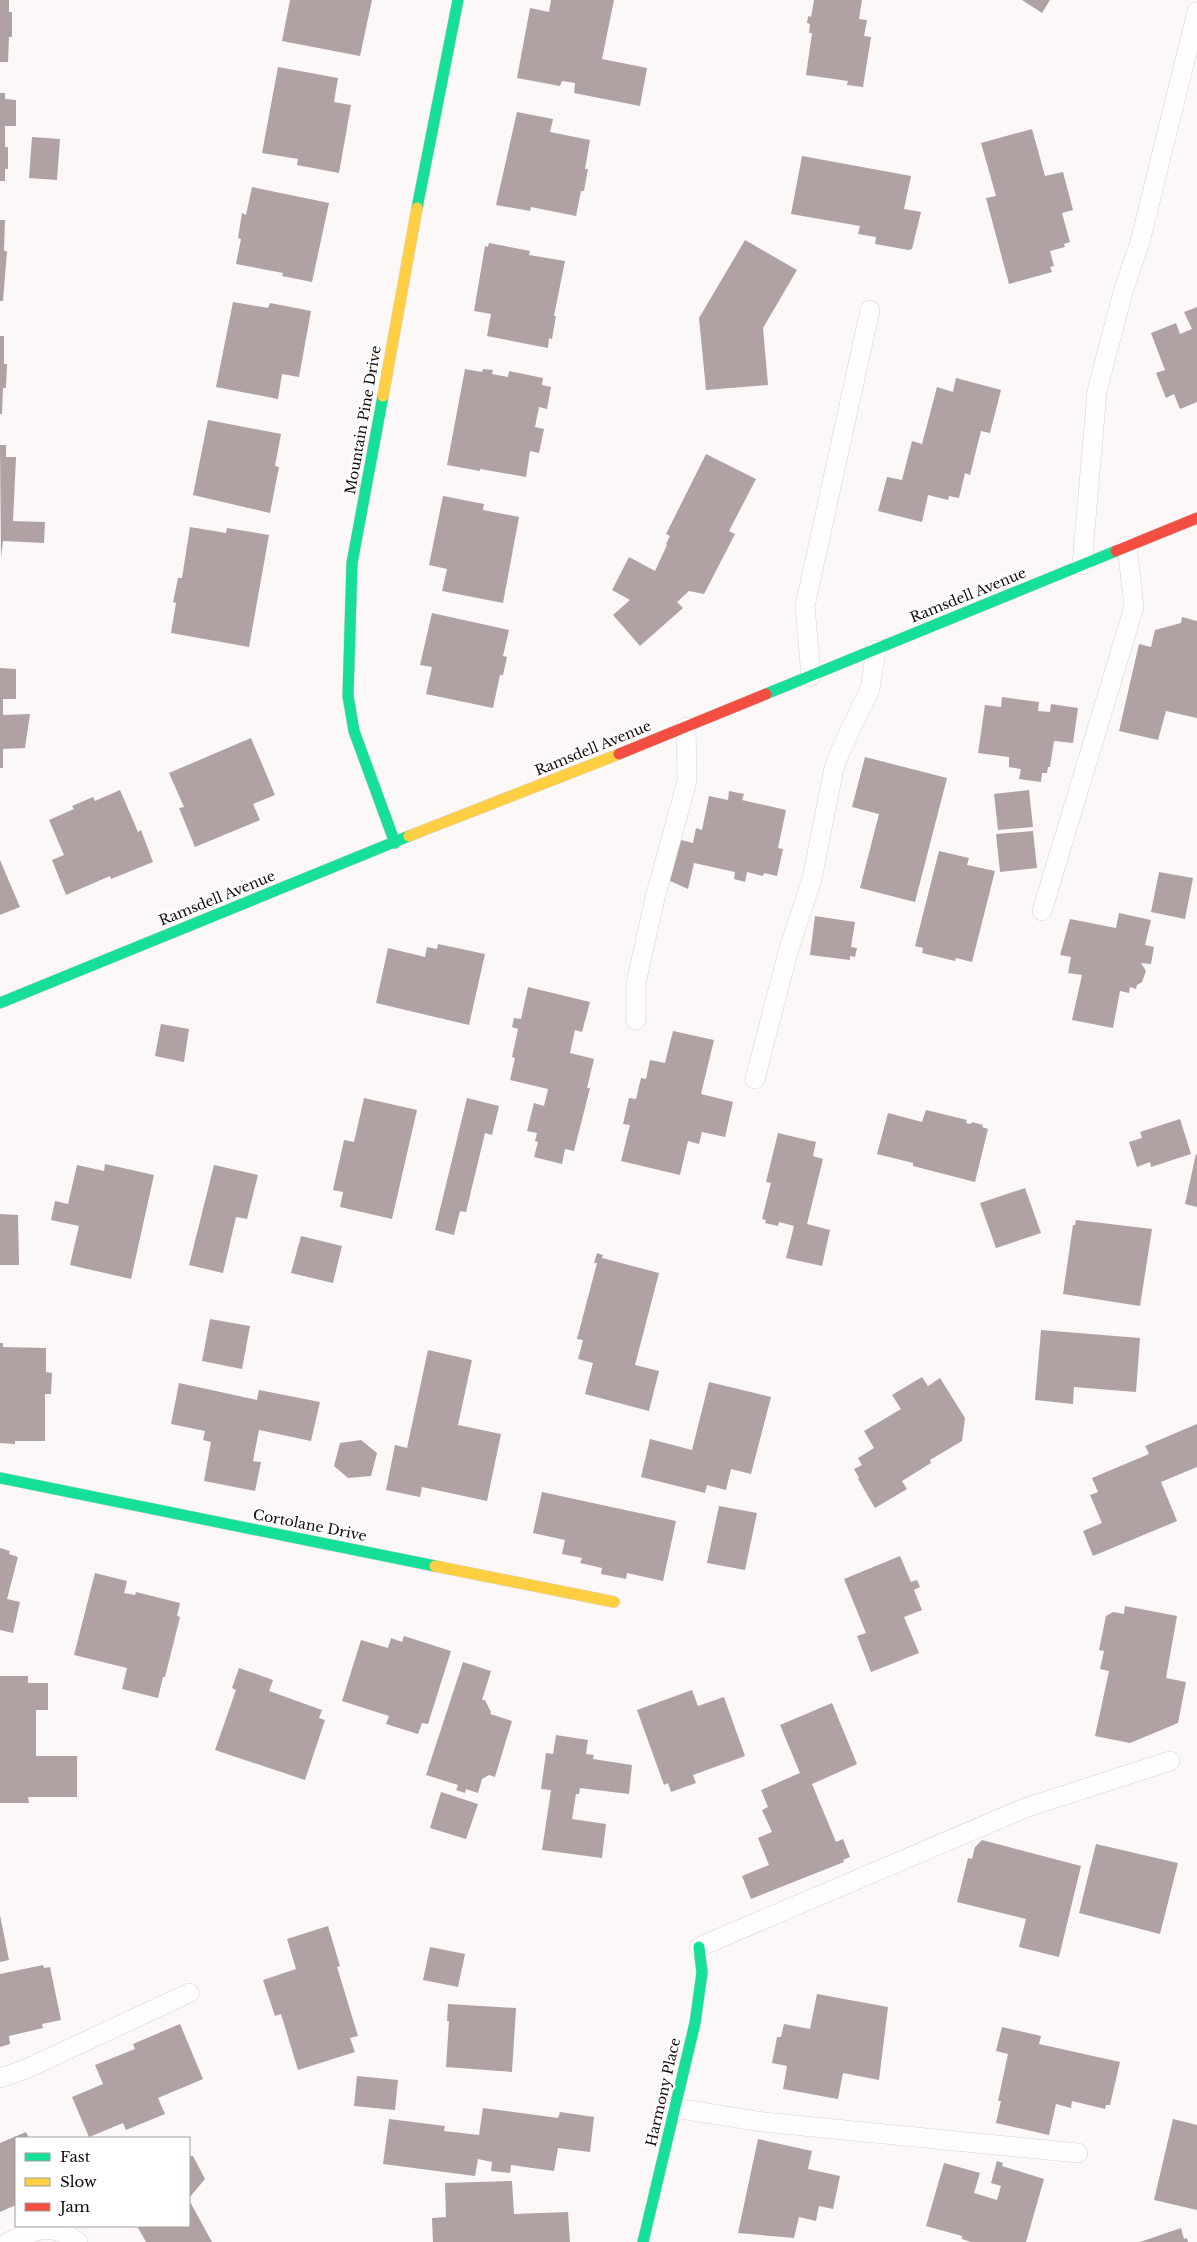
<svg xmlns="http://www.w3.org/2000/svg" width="1197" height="2242" font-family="'Libre Baskerville',serif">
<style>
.building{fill:#b0a2a2}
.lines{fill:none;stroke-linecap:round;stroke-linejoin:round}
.lane-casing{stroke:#dbd2d2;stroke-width:20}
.fast-casing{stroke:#dbd2d2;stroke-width:12}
.slow-casing{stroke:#dbd2d2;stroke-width:12}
.jam-casing{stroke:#dbd2d2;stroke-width:12}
.lane{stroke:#fffefe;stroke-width:19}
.fast{stroke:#16e098;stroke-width:11}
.slow{stroke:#ffcf43;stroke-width:11}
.jam{stroke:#f24e42;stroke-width:11}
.labels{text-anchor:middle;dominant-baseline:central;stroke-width:5;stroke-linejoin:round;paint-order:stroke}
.street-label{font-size:14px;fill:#15090a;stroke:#fff}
</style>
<rect width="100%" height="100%" fill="#fcf8f8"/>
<g class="building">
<path d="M 0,0 L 9,0 L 9,12 L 12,12 L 12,37 L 9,37 L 8,62 L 0,62 Z"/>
<path d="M 290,0 L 372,0 L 360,56 L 282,41 Z"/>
<path d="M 551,0 L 614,0 L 602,59 L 647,68 L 640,106 L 574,93 L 575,83 L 562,81 L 560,86 L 517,78 L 530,8 L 549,12 Z"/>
<path d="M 814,0 L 862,0 L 859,19 L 867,20 L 864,36 L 871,37 L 863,87 L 847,85 L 848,81 L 806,75 L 812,33 L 809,33 L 810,24 L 807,23 L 808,16 L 811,17 Z"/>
<path d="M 1022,0 L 1050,0 L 1042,13 Z"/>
<path d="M 278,67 L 338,78 L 334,102 L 351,105 L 339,173 L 297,165 L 298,159 L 262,153 Z"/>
<path d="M 0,93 L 5,93 L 5,99 L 16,100 L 16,126 L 5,126 L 5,147 L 8,147 L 8,169 L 5,169 L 5,181 L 0,181 Z"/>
<path d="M 517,112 L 553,119 L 550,132 L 590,140 L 585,169 L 588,169 L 584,191 L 581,191 L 576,216 L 531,207 L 530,211 L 496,205 Z"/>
<path d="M 1032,129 L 1045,176 L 1063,172 L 1073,210 L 1062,213 L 1070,242 L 1064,244 L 1065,247 L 1050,251 L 1054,266 L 1050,267 L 1052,272 L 1009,284 L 986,198 L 996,196 L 981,143 Z"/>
<path d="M 32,137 L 60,139 L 57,180 L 29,178 Z"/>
<path d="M 802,156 L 911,176 L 904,209 L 921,212 L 912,249 L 909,250 L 875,244 L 876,237 L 858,234 L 860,226 L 791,214 Z"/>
<path d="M 252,187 L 329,203 L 312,282 L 282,276 L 283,273 L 236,264 L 241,239 L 238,238 L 242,213 L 246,215 Z"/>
<path d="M 0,220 L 5,220 L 4,251 L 7,251 L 3,301 L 0,301 Z"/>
<path d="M 745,240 L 797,270 L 763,328 L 768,385 L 706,390 L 699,318 Z"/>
<path d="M 489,243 L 530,251 L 529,255 L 565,261 L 554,316 L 556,316 L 552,339 L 549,338 L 548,348 L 487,336 L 491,314 L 474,311 L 485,246 L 488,247 Z"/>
<path d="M 233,302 L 268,308 L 270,303 L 311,311 L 299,377 L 282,374 L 278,399 L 216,387 Z"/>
<path d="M 1197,307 L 1197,402 L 1180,409 L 1174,394 L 1166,398 L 1156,373 L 1165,370 L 1151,333 L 1176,323 L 1180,334 L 1192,329 L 1184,312 Z"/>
<path d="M 0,336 L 4,336 L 4,364 L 7,364 L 6,388 L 3,388 L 2,414 L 0,414 Z"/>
<path d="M 465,369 L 482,372 L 483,369 L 493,370 L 492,374 L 508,377 L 509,371 L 543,378 L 542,385 L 551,387 L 547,409 L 539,407 L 535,427 L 544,429 L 539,453 L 530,451 L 526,477 L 480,469 L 480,471 L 447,465 Z"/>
<path d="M 956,378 L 1001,390 L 990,433 L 981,431 L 970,475 L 965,473 L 959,498 L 949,496 L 948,500 L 928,495 L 922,522 L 878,511 L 887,477 L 902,480 L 912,441 L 922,444 L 937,387 L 953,392 Z"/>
<path d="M 208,420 L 281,434 L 275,466 L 279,467 L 270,513 L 193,495 Z"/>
<path d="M 0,445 L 6,445 L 6,457 L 16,457 L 13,521 L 45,522 L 44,543 L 3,541 L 1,558 Z"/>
<path d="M 706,454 L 756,479 L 729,531 L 735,534 L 704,594 L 689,591 L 677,602 L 683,608 L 640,646 L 613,615 L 630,600 L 612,590 L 629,557 L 655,571 L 667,545 L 666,544 L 670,536 L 666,534 Z"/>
<path d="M 443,496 L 484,504 L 483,510 L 519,517 L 503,603 L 442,591 L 447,569 L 429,565 Z"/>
<path d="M 190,527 L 226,533 L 227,528 L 269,535 L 249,647 L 171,633 L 176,603 L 173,602 L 178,578 L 182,578 Z"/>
<path d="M 432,613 L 509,630 L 503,656 L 507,657 L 503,675 L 500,675 L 493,708 L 426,694 L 432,667 L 420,665 Z"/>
<path d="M 1182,617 L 1197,621 L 1197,718 L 1166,711 L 1158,740 L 1119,731 L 1139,644 L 1151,647 L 1155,630 L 1181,623 Z"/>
<path d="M 0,668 L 16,669 L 16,699 L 3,699 L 3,715 L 30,714 L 25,748 L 3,749 L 3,768 L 0,768 Z"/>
<path d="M 1002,697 L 1039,702 L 1038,711 L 1050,712 L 1051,704 L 1078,708 L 1073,743 L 1054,741 L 1050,767 L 1048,767 L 1047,773 L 1042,773 L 1041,782 L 1019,779 L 1021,769 L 1009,767 L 1009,757 L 978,753 L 985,705 L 1001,707 Z"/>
<path d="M 251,738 L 275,795 L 253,804 L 260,820 L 195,847 L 179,808 L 184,807 L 169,773 Z"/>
<path d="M 865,757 L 947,778 L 915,902 L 860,888 L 879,814 L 852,807 Z"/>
<path d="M 120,790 L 138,832 L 141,830 L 153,862 L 111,879 L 110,876 L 66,895 L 52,860 L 64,855 L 49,820 L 74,809 L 72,806 L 93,797 L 95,801 Z"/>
<path d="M 1029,790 L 1033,827 L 998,830 L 994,794 Z"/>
<path d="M 729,791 L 744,794 L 742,800 L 786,810 L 778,848 L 783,849 L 777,876 L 764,873 L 763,876 L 747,872 L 745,882 L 734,879 L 735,872 L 694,863 L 688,889 L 668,880 L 677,839 L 693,843 L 696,828 L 702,830 L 709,796 L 728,800 Z"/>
<path d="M 1033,831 L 1037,868 L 1000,872 L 996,834 Z"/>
<path d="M 939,851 L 969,858 L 967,865 L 995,871 L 972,962 L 956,958 L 955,961 L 922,953 L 923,948 L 915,946 Z"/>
<path d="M 0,860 L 20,907 L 0,915 Z"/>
<path d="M 1159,872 L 1193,878 L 1185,919 L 1151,912 Z"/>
<path d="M 1119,913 L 1151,920 L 1145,945 L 1154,947 L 1151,964 L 1141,963 L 1146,971 L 1142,982 L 1137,985 L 1136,989 L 1130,987 L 1129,993 L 1120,991 L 1113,1028 L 1072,1020 L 1082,975 L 1068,973 L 1071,957 L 1060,955 L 1070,919 L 1116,928 Z"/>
<path d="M 815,916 L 855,922 L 851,947 L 857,948 L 855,957 L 850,956 L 850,960 L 810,955 Z"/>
<path d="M 438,944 L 485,954 L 469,1025 L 376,1003 L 388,948 L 425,957 L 427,947 L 437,949 Z"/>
<path d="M 528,987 L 590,1002 L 582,1032 L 575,1030 L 570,1053 L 594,1059 L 587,1088 L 590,1088 L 574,1151 L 565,1149 L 562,1164 L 534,1157 L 538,1142 L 535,1141 L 537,1133 L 527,1131 L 534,1103 L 544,1106 L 548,1089 L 510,1080 L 515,1058 L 512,1057 L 518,1029 L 512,1027 L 514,1018 L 521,1019 Z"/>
<path d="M 161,1024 L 189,1029 L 184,1062 L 155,1056 Z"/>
<path d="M 673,1031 L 714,1040 L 701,1094 L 733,1102 L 725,1137 L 702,1132 L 699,1144 L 688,1141 L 680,1175 L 621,1161 L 630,1125 L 623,1124 L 629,1098 L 636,1099 L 641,1078 L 646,1079 L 650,1060 L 665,1063 Z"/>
<path d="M 364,1098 L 417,1110 L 392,1219 L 340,1207 L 343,1192 L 333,1190 L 344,1140 L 354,1142 Z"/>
<path d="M 467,1098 L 499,1106 L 492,1135 L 485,1133 L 466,1212 L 460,1211 L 454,1235 L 435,1230 Z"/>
<path d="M 926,1110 L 967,1120 L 966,1123 L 971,1124 L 972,1122 L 983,1125 L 982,1127 L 988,1129 L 975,1182 L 913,1166 L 913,1163 L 877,1154 L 888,1113 L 922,1122 Z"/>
<path d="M 1180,1119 L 1191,1154 L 1151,1167 L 1150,1162 L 1137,1167 L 1129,1142 L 1142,1138 L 1140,1132 Z"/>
<path d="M 778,1133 L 816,1142 L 813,1156 L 823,1159 L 807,1224 L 830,1230 L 822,1266 L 786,1258 L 794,1226 L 779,1222 L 778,1226 L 765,1223 L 766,1220 L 762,1219 L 771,1183 L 766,1182 Z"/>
<path d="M 1196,1154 L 1197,1155 L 1197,1207 L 1185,1204 Z"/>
<path d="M 105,1164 L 154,1175 L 131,1279 L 70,1265 L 79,1226 L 51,1220 L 55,1201 L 68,1204 L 77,1165 L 104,1171 Z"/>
<path d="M 214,1165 L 258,1175 L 247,1219 L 236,1217 L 223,1273 L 189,1265 Z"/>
<path d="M 1025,1188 L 1041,1233 L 996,1248 L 980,1203 Z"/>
<path d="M 0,1214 L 18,1215 L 19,1265 L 0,1265 Z"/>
<path d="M 1076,1220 L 1152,1229 L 1140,1306 L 1063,1294 L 1073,1225 L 1075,1225 Z"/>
<path d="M 301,1236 L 342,1246 L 333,1283 L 291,1273 Z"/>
<path d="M 597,1253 L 603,1255 L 602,1258 L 659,1273 L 635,1365 L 659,1371 L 649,1411 L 585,1394 L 593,1363 L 578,1359 L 583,1340 L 577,1339 L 597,1263 L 594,1263 Z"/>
<path d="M 210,1319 L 250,1326 L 242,1369 L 202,1361 Z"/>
<path d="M 1041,1330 L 1140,1338 L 1136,1392 L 1074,1387 L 1073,1404 L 1035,1400 Z"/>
<path d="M 0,1343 L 3,1343 L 3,1347 L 46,1348 L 46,1372 L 52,1373 L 51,1394 L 45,1394 L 45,1441 L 15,1441 L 15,1444 L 0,1443 Z"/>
<path d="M 428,1350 L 472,1360 L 458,1425 L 501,1434 L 487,1501 L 422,1487 L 420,1497 L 386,1490 L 395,1445 L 407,1448 Z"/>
<path d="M 922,1377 L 928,1386 L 940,1378 L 965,1418 L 962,1441 L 930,1460 L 931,1463 L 902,1481 L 907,1489 L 875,1508 L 858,1479 L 859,1478 L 854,1469 L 862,1465 L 858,1458 L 874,1448 L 864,1431 L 901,1409 L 892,1395 Z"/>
<path d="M 709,1382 L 771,1397 L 751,1474 L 731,1469 L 726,1490 L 707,1485 L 705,1493 L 641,1477 L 650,1439 L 692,1450 Z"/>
<path d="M 179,1383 L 257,1400 L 259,1390 L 320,1402 L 311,1441 L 259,1430 L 253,1461 L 261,1462 L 255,1491 L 204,1481 L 211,1442 L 203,1440 L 205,1431 L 171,1424 Z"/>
<path d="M 1197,1424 L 1197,1467 L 1161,1482 L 1177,1521 L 1093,1556 L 1083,1531 L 1102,1523 L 1090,1495 L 1098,1492 L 1092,1478 L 1149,1454 L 1145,1446 Z"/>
<path d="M 361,1440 L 377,1453 L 371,1476 L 348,1478 L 334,1466 L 340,1443 Z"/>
<path d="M 542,1492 L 676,1521 L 663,1581 L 627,1573 L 626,1579 L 601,1574 L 602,1568 L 580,1563 L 582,1558 L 562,1554 L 565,1540 L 533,1533 Z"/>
<path d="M 719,1506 L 757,1513 L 745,1570 L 707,1563 Z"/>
<path d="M 0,1548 L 10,1551 L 9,1554 L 18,1557 L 7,1599 L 20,1602 L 13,1633 L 0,1630 Z"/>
<path d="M 900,1556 L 911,1582 L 917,1580 L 920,1587 L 914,1590 L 922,1610 L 904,1617 L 919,1653 L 871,1672 L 857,1636 L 866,1633 L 844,1579 Z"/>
<path d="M 95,1573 L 127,1581 L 124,1593 L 135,1595 L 136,1592 L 180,1603 L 177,1616 L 180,1617 L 165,1677 L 163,1677 L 158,1698 L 122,1689 L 127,1668 L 74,1655 Z"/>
<path d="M 1125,1606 L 1177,1616 L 1166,1678 L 1186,1682 L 1178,1723 L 1130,1743 L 1095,1736 L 1109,1671 L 1100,1669 L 1104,1651 L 1099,1650 L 1106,1616 L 1113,1612 L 1124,1614 Z"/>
<path d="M 404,1636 L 451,1651 L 428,1724 L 422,1723 L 418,1734 L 386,1724 L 389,1716 L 342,1701 L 361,1640 L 388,1648 L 391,1638 L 402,1642 Z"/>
<path d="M 463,1662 L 491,1671 L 482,1700 L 485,1700 L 491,1712 L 490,1714 L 512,1721 L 495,1777 L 489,1775 L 482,1779 L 478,1793 L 466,1789 L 465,1793 L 456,1790 L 458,1785 L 426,1775 Z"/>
<path d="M 239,1668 L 273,1680 L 269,1691 L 322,1710 L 319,1718 L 325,1720 L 305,1780 L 215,1750 L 236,1690 L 232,1688 Z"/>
<path d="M 0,1676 L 28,1676 L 28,1683 L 48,1683 L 48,1710 L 36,1710 L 36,1756 L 77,1756 L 77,1797 L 28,1797 L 29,1803 L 0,1803 Z"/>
<path d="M 692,1690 L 698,1706 L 724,1697 L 745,1756 L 693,1775 L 696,1783 L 671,1792 L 668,1783 L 664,1785 L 637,1710 Z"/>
<path d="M 832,1703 L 857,1764 L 812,1784 L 836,1842 L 843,1839 L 850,1857 L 843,1860 L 844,1862 L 751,1899 L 742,1876 L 769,1865 L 758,1838 L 772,1832 L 762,1810 L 768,1807 L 761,1790 L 800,1773 L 780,1725 Z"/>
<path d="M 556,1735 L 588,1740 L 586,1754 L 594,1755 L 593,1759 L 632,1765 L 629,1794 L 580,1788 L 579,1794 L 576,1794 L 572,1819 L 606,1824 L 602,1858 L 542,1850 L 551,1790 L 541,1789 L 546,1753 L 553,1754 Z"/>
<path d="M 441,1792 L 478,1804 L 466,1839 L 430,1828 Z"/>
<path d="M 982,1840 L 1081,1866 L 1059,1957 L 1019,1947 L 1026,1919 L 957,1902 L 968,1858 L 972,1859 L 975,1847 Z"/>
<path d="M 1096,1844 L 1178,1863 L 1160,1934 L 1079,1913 Z"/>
<path d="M 0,1915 L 9,1960 L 0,1962 Z"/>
<path d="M 328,1926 L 340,1966 L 337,1967 L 358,2036 L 350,2038 L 355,2052 L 298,2070 L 281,2014 L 275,2016 L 263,1980 L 296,1969 L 287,1939 Z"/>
<path d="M 430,1947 L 465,1954 L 458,1987 L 423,1980 Z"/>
<path d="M 43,1965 L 44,1968 L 50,1967 L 61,2020 L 42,2024 L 43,2028 L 9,2036 L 10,2044 L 0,2047 L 0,1974 Z"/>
<path d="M 817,1994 L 888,2007 L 879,2080 L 843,2073 L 838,2099 L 783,2089 L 787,2066 L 772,2063 L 777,2037 L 781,2037 L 784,2024 L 810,2029 Z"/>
<path d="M 448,2004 L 516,2008 L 512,2072 L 446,2067 L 449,2021 L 447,2021 Z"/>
<path d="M 180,2024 L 203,2079 L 158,2098 L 165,2114 L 126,2130 L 123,2123 L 89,2137 L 72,2097 L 103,2084 L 95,2065 L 135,2049 L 133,2044 Z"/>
<path d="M 1002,2027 L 1041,2036 L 1039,2044 L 1120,2062 L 1110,2105 L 1106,2105 L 1105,2109 L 1072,2101 L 1071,2108 L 1056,2104 L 1049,2135 L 996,2123 L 1001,2101 L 998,2101 L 1008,2054 L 996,2051 Z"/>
<path d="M 357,2076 L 398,2080 L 395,2110 L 354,2106 Z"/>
<path d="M 483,2108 L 558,2118 L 560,2112 L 594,2117 L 590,2152 L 558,2148 L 554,2171 L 511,2165 L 510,2173 L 491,2171 L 492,2162 L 478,2159 L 475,2176 L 383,2164 L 389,2119 L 445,2126 L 444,2131 L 479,2135 Z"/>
<path d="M 1173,2119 L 1197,2125 L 1197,2210 L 1154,2200 Z"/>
<path d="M 26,2132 L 29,2138 L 16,2138 L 16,2205 L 0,2212 L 0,2143 Z"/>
<path d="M 758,2139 L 812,2151 L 808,2169 L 840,2176 L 833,2209 L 819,2206 L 816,2221 L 799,2217 L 794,2238 L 738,2233 Z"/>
<path d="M 189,2156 L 193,2156 L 205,2179 L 189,2198 Z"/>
<path d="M 997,2161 L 1003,2163 L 1002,2166 L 1044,2179 L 1026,2242 L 971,2242 L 962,2239 L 962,2236 L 926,2226 L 944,2163 L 980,2173 L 974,2193 L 997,2200 L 1001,2186 L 991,2183 Z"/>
<path d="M 512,2181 L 514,2214 L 568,2212 L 570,2242 L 433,2242 L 432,2218 L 446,2217 L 445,2183 Z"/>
<path d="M 189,2200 L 212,2242 L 146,2242 L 137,2226 L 189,2226 Z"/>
<path d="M 1181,2228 L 1184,2239 L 1187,2238 L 1188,2242 L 1140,2242 Z"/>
</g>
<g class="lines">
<g class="lane-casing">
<g id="lane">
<path d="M 1082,565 L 1097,391 L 1123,292 L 1140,242 L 1197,12"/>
<path d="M 811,676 L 805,606 L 870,310"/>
<path d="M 1042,911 L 1134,607 L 1127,546"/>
<path d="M 636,1020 L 636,983 L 655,898 L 687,781 L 686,727"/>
<path d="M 755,1079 L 788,952 L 812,879 L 834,768 L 842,747 L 870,689 L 876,650"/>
<path d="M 699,1947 L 1025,1808 L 1170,1761"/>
<path d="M 0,2078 L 26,2069 L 189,1993"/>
<path d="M 675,2108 L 763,2122 L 1078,2153"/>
<path d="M 8,2242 C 35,2230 53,2221 78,2242"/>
</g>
</g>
<g class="fast-casing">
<g id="fast">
<path d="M 417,208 L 458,0"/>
<path d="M 383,396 L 352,563 L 348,696 L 354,731 L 395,843"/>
<path d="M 766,694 L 1116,551"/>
<path d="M 0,1003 L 409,836"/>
<path d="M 0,1478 L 435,1566"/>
<path d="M 643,2242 L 695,2023 L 702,1973 L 699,1947"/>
</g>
</g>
<g class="slow-casing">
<g id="slow">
<path d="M 383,396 L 417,208"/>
<path d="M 409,836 L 619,754"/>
<path d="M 435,1566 L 614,1602"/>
</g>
</g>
<g class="jam-casing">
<g id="jam">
<path d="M 1116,551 L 1197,518"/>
<path d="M 619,754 L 766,694"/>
</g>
</g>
<use href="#lane" class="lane"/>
<use href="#fast" class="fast"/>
<use href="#slow" class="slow"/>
<use href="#jam" class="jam"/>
</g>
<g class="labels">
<g class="street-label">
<text transform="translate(363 420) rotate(-80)">Mountain Pine Drive</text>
<text transform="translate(968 595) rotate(-22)">Ramsdell Avenue</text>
<text transform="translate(593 748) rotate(-22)">Ramsdell Avenue</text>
<text transform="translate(217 898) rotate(-22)">Ramsdell Avenue</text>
<text transform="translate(310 1525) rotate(11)">Cortolane Drive</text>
<text transform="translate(663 2092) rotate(-77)">Harmony Place</text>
</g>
</g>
<rect x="15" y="2137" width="175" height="90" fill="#ffffff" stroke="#a19d9d"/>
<rect x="25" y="2153" width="25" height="8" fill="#16e098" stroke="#a19d9d"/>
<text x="60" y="2162" font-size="15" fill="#15090a">Fast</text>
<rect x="25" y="2178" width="25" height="8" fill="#ffcf43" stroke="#a19d9d"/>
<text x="60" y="2187" font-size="15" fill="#15090a">Slow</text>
<rect x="25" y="2203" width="25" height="8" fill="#f24e42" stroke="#a19d9d"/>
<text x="60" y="2212" font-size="15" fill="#15090a">Jam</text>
</svg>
